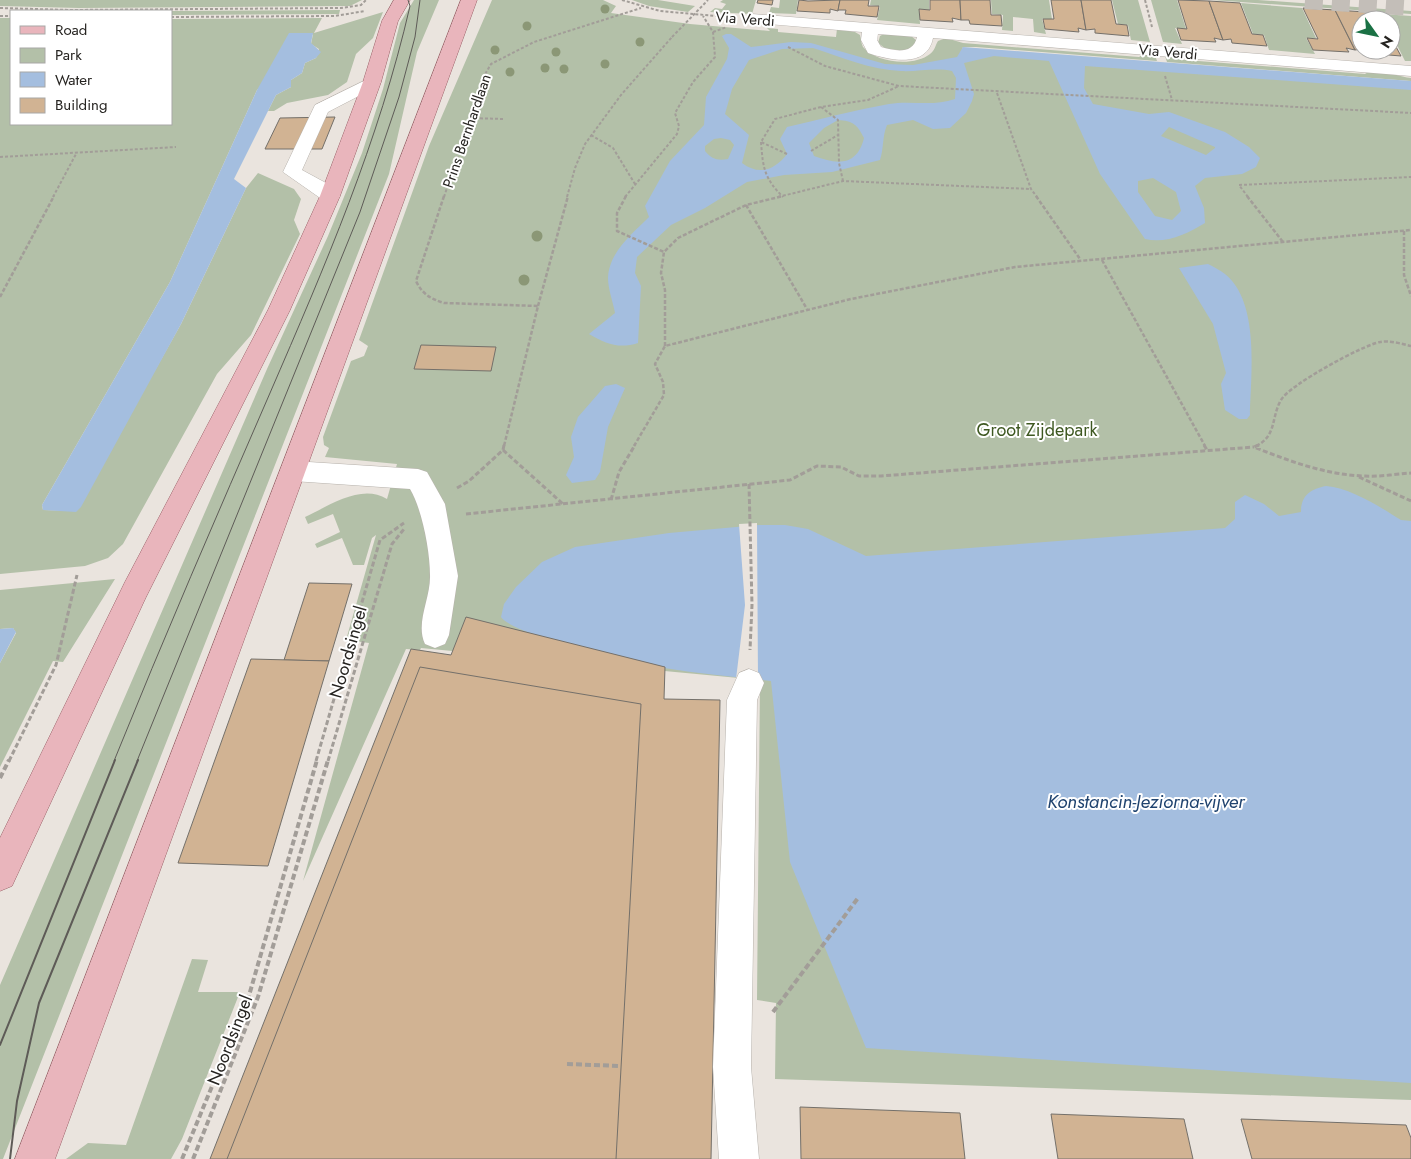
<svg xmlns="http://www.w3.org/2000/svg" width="1411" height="1159" font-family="Jost,sans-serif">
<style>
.green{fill:#b3c0a8}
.water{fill:#a4bedf;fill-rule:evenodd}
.pier{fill:#eae4de}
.building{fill:#d1b393;stroke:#74706a}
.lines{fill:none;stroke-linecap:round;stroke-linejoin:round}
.major-tunnel{stroke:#c3beb8;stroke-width:18;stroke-dasharray:18 9;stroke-linecap:butt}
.minor-casing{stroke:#b7b2ac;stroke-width:1}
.major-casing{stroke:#9b6269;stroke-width:1}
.path-far3{stroke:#a29d98;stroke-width:2;stroke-dasharray:3 2;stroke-linecap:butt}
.path-far2{stroke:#a29d98;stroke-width:2.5;stroke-dasharray:4 2;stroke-linecap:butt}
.path-far1{stroke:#a29d98;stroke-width:3;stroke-dasharray:5 2.5;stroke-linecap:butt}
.path{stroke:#a29d98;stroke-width:4;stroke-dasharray:6 3;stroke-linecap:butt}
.minor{fill:#fff;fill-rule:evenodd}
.major{fill:#e9b5bc;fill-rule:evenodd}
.tram-far1{stroke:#5e5b57;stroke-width:1}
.tram{stroke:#5e5b57;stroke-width:2}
.path-bridge{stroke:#a29d98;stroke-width:2;stroke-dasharray:3 2;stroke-linecap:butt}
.tree{fill:#8b9776}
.labels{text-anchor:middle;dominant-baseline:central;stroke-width:4;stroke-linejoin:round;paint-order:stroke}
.far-street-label{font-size:15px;fill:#262421;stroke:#fff}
.park-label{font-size:18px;fill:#3e5821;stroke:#fff}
.street-label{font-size:18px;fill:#262421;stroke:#fff}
.water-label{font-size:19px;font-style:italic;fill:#1f436f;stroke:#fff}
</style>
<rect width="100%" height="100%" fill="#eae4de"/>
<g class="green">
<path d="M 0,0 L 362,0 L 350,6 L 79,8 L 0,6 Z"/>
<path d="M 414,0 L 439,0 L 417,52 L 389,174 L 3,1159 L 0,1159 L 0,985 L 267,369 L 328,236 L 362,153 L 383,89 L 400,23 Z"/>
<path d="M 492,0 L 603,0 L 616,6 L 611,13 L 690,24 L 770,31 L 767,28 L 778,29 L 778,32 L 836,37 L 837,29 L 855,32 L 860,35 C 861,39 861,43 863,47 C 876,63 914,67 930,54 C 935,50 935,46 938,41 L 946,38 L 963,43 L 1139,57 L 1144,54 L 1155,55 L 1157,61 L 976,47 L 963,47 L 962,50 L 1411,85 L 1411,1100 L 775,1079 L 776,1003 L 757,1000 L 760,680 L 421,648 L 420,650 L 406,649 L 303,881 L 369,643 L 346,640 L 376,535 L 372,538 L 364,565 L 353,565 L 342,538 L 317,548 L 315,544 L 340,532 L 333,514 L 308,524 L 305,517 C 329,506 361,483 387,499 L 397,464 L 325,457 L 329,448 L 324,445 L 323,437 L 351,361 L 364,356 L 368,346 L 359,340 L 429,146 Z"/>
<path d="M 632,0 L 658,0 L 695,6 L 688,12 L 649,6 Z"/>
<path d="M 723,0 L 756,0 L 752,14 L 710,12 L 715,8 L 722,9 L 726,4 L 720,2 Z"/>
<path d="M 780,0 L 807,0 L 798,0 L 796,14 L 769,13 L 771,7 L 779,8 Z"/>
<path d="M 871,0 L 929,0 L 929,10 L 919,9 L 920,24 L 877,20 L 880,6 L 870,5 Z"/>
<path d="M 991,0 L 1049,0 L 1052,19 L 1042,19 L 1046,34 L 1034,32 L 1033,19 L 1013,17 L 1013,31 L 1002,30 L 1003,15 L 992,14 Z"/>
<path d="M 1112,0 L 1138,0 L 1150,42 L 1131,40 L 1128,25 L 1118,24 Z"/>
<path d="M 1151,0 L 1177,0 L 1186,29 L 1175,28 L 1182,44 L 1163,42 Z"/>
<path d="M 1213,0 L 1258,0 L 1411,11 L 1411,14 Z"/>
<path d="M 1241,3 L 1302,8 L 1316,38 L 1306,38 L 1315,54 L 1269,50 L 1264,35 L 1253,34 Z"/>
<path d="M 340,10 L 339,14 L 171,15 L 171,11 Z"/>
<path d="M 383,12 L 373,38 L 356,54 L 347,82 L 328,95 L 287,103 L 274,111 L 268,111 L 276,95 L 291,87 L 291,80 L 302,73 L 305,63 L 316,58 L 319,49 L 311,44 L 313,34 L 257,90 L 170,282 L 42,505 L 43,510 L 76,511 L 181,324 L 246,188 L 258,173 L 294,189 L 301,199 L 294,220 L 300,234 L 251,335 L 217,374 L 123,544 L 108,558 L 85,566 L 0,574 L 0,18 L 11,18 L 11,124 L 171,124 L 171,19 L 322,18 L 314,33 Z"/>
<path d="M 1368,13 L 1411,16 L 1411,61 L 1405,61 L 1397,45 L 1391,44 L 1391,20 L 1372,20 Z"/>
<path d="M 886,33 L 910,35 L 917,41 L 909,51 L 886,49 L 878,43 L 880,36 Z"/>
<path d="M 1165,56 L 1177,57 L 1185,60 L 1365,74 C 1377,66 1397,77 1411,78 L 1411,81 L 1167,62 Z"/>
<path d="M 115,579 L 63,662 L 53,661 L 0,767 L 0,663 L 16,633 L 13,628 L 0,629 L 0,590 Z"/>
<path d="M 192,959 L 208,960 L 198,992 L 240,992 L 182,1139 L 171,1159 L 66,1159 L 88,1143 L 126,1145 Z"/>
</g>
<g class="water">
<path d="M 289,33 L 313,33 L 311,43 L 321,52 L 316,58 L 305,63 L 302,73 L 291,80 L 291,87 L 276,95 L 234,179 L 246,188 L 181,324 L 81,507 L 76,512 L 43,510 L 42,505 L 170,282 L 257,90 Z"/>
<path d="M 726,34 L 731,34 L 751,47 L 791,42 L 811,43 L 885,64 L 913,65 L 957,57 L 963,47 L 1411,81 L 1411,90 L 1085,66 L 1084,88 L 1093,104 L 1149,114 L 1169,112 L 1225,132 L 1249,147 L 1260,158 L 1256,167 L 1242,174 L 1205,178 L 1195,186 L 1204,208 L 1205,223 C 1187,234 1166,244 1145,239 L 1100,174 L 1049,61 L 994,56 L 964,63 L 974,94 L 972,101 L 966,113 L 950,128 L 933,129 L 913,120 L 887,125 C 882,137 884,148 880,160 L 832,172 L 784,175 L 747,182 L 705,208 L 671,225 L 637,257 L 635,273 L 641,286 L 638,343 C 619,349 606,344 589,334 L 615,313 C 613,302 608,289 608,278 C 609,252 632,234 649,217 L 645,206 L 670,161 L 704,125 L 706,97 L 727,59 L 729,48 L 722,36 ZM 813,48 C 841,57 871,70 901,71 C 917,72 936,67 952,71 L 956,78 L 955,99 C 932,107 911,100 889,104 C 855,110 821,119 787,127 L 780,139 L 787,154 C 775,170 759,176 742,163 L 749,135 L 725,114 L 732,89 L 749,60 L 782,49 ZM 838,120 C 853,121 857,124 864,138 C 857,166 838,165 814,156 L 809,143 L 824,128 ZM 1169,127 L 1215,147 L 1215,148 L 1206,155 L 1161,136 ZM 721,138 L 730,140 L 734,145 L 728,159 C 717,161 712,159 705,151 L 705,146 L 714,139 ZM 1153,178 L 1176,192 L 1181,211 L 1172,220 L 1155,216 L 1138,192 L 1138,181 Z"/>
<path d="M 1208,264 C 1214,267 1220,270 1225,274 C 1260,302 1251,375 1250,415 L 1247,419 L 1239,419 L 1225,410 L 1221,384 L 1226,373 L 1213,324 L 1179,268 Z"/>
<path d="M 616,384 L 625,388 L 608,427 L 600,472 L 595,480 L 572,483 L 566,475 L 574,457 L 571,437 L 578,417 L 605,386 Z"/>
<path d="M 1326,486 C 1351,488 1380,507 1401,520 L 1411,521 L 1411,1083 L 866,1048 L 790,862 L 771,681 C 736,677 700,674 664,668 C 637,663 514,636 501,617 L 504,604 L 516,587 L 542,562 L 575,547 L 669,533 L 759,525 L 785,525 L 808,529 L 866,556 L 1225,528 L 1235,519 L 1235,502 L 1245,495 L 1264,504 L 1279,516 L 1301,512 C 1301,495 1311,489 1326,486 Z"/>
<path d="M 13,628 L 16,632 L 0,663 L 0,629 Z"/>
</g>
<path class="pier" d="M 757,523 L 758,682 L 736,679 L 745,605 L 739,524 Z"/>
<g class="building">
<path d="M 758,0 L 773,0 L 772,5 L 757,3 Z"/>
<path d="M 799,0 L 808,1 L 840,0 L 838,11 L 830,9 L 830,13 L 797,11 Z"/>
<path d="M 840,0 L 869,0 L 868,6 L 879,6 L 877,17 L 845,14 L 846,10 L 838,10 Z"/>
<path d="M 930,0 L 960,0 L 961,20 L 952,18 L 953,22 L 920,20 L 919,9 L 930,10 Z"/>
<path d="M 960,0 L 990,0 L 991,15 L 1001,15 L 1002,26 L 970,24 L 969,20 L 961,20 Z"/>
<path d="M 1051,0 L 1081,0 L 1086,30 L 1078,28 L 1079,32 L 1045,29 L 1043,19 L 1054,19 Z"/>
<path d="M 1081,0 L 1111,0 L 1116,24 L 1127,25 L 1129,36 L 1095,33 L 1095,29 L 1086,30 Z"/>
<path d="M 1178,0 L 1209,1 L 1223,40 L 1214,38 L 1216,42 L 1181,40 L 1177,28 L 1187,29 Z"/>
<path d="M 1209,1 L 1240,3 L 1252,34 L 1263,35 L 1267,46 L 1232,43 L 1231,39 L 1223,40 Z"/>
<path d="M 1303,8 L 1335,10 L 1355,50 L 1346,48 L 1349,52 L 1313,50 L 1307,38 L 1318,39 Z"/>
<path d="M 1335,10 L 1366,12 L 1370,20 L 1361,20 L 1361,49 L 1355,50 Z"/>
<path d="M 1391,45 L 1395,45 L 1401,56 L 1365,53 L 1364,50 L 1391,50 Z"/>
<path d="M 335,117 L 322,149 L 265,149 L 280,118 Z"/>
<path d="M 421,345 L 496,347 L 491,371 L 414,369 Z"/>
<path d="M 309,583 L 352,584 L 329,661 L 284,660 Z"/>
<path d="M 466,617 L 665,667 L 664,699 L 720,700 L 711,1159 L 210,1159 L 411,649 L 451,655 Z"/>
<path d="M 251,659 L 329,661 L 268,866 L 178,863 Z"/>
<path d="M 420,667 L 641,704 L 616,1159 L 227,1159 Z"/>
<path d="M 800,1107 L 960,1113 L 965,1159 L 801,1159 Z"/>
<path d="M 1051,1114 L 1184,1119 L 1193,1159 L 1058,1159 Z"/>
<path d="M 1241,1119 L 1406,1125 L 1411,1138 L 1411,1159 L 1252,1159 Z"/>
</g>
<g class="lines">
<path class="major-tunnel" d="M 1305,0 L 1411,7"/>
<g class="minor-casing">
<g id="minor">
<path d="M 752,14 L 1411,66 L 1411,76 L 933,38 C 927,69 889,60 868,53 L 861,40 L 862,32 L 746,22 L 744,19 ZM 878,34 L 917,37 C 913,55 895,51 881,47 L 877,40 Z"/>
<path d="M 372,77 L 378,78 L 381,82 L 378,86 L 328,112 L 302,170 L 326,183 L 340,196 L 337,200 L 330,202 L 323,200 L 283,172 L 315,105 Z"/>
<path d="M 293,461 L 418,469 L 427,472 L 445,504 L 458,576 L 449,635 L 445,644 L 435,648 L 425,644 C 415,623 431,598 430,575 C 430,551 422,509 410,489 L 293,481 L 284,478 L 280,471 L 284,464 Z"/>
<path d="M 749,669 L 759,673 L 764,683 L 757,700 L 751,1067 L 759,1159 L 719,1159 L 713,1067 L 727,700 L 739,673 Z"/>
</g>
</g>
<g class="major-casing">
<g id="major">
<path d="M 394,0 L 410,0 L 398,21 L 381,82 L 340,196 L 290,310 L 146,597 L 12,886 L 0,891 L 0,838 L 125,582 L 268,310 L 320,196 L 363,82 L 382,21 Z"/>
<path d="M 461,0 L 477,0 L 55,1159 L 15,1159 Z"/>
</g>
</g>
<g class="path-far3">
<path d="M 622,0 L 660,11 L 727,17"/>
<path d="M 1145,0 L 1152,27"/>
<path d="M 0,8 L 71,10 L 341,8 L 361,5 L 366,0"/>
<path d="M 0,16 L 11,16"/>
<path d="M 171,17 L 335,16 L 365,11"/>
<path d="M 713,32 L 727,27"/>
<path d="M 788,47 L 825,66 L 899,86 L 1411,113"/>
<path d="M 1165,76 L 1172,100"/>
<path d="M 997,93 L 1031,189 L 1037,197"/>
<path d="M 821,107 L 838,120 L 839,163 L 843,181"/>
<path d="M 470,118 L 504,119"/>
<path d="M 591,135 L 613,148 L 635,184"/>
<path d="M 761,142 C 763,168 764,178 783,197"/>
<path d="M 811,151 L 838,135"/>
<path d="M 787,154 L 761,142 L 775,119 L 821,107 L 868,100 L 899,86"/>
<path d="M 0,157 L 176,147"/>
<path d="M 53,197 L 76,154"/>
<path d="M 444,197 L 484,76 L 491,64 L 534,42 L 641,8"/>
<path d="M 567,197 L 575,168 L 585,144 L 621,95 L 672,37"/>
<path d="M 625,197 L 677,134 L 679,126 L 675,113 L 693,82 L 715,57 L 713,32 L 703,16"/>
<path d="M 778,197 L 843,181 L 1031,189"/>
<path d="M 1248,197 L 1239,185 L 1411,177"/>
</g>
<g class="path-far2">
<path d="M 444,196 L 416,281 C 422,294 431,299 444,303 L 538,306 L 504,446"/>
<path d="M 626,196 L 617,213 L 617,231 L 664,252"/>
<path d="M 1036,196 L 1080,259"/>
<path d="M 1247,196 L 1283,242"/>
<path d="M 746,205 L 807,309"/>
<path d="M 1404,231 L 1404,275 L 1411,296"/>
<path d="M 1102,260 L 1205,446"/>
<path d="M 0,297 L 54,196"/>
<path d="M 538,306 L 568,196"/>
<path d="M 665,346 L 665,290 L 661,273 L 664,252 L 678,238 L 746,205 L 783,196"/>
<path d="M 634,446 L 664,395 L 663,382 L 655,364 L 665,346 L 851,299 L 1015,267 L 1411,230"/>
<path d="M 1256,446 C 1277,436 1271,417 1281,400 C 1289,385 1363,345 1380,342 C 1389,340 1402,344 1411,346"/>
</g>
<g class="path-far1">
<path d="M 1204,445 L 1207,450"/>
<path d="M 1259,445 L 1254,447 C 1289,461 1326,475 1365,476 C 1380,477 1396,474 1411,473"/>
<path d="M 503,450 L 563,504"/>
<path d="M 1359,477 L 1411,501"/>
<path d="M 749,484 L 752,605 L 750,650"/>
<path d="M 457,488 L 469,481 L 503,450 L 504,445"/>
<path d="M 611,500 L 619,472 L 635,445"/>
<path d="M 466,514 L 790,480 L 817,466 L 841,467 L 859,476 L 881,476 L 1254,447"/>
<path d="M 9,761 L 56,665 L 77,575"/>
<path d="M 316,761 L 380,540 L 404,523"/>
<path d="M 328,761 L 392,544 L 404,529"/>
</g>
<g class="path">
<path d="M 0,778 L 9,760"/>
<path d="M 773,1012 L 858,898"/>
<path d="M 567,1064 L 621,1066"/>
<path d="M 182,1159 L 248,999 L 317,760"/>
<path d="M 193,1159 L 258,997 L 328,760"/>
</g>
<use href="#minor" class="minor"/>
<use href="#major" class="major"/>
<g class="tram-far1">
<path d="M 114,761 C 164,637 217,515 270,393 C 325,266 379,141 410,6 L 408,0"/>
<path d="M 137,761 L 360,212 L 399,97 L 415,37 L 420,0"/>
</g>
<g class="tram">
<path d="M 0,1045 L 115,760"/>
<path d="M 10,1159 L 17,1101 L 39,1003 L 138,760"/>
</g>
<path class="path-bridge" d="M 672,37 L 708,0"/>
</g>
<g class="tree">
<circle cx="605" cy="9" r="4.5"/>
<circle cx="527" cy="26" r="4.5"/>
<circle cx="640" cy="42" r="4.5"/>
<circle cx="495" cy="50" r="4.5"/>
<circle cx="556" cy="52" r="4.5"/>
<circle cx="605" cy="64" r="4.5"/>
<circle cx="545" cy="68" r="4.5"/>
<circle cx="564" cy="69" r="4.5"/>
<circle cx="510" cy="72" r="4.5"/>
<circle cx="537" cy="236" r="5.5"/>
<circle cx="524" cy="280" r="5.5"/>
</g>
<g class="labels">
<g class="far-street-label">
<text transform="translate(745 19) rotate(4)">Via Verdi</text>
<text transform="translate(1168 52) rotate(5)">Via Verdi</text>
<text transform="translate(467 131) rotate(-71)">Prins Bernhardlaan</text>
</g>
<g class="park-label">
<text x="1037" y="430">Groot Zijdepark</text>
</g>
<g class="street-label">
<text transform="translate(348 652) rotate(-74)">Noordsingel</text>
<text transform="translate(230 1040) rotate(-69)">Noordsingel</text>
</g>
<g class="water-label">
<text x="1146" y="801">Konstancin-Jeziorna-vijver</text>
</g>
</g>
<rect x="10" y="10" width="162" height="115" fill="#ffffff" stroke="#a8a7a6"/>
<rect x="20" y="26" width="25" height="8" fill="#e9b5bc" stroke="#a8a7a6"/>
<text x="55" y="35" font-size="15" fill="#262421">Road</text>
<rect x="20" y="48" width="25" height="15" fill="#b3c0a8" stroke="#a8a7a6"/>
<text x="55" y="60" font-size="15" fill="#262421">Park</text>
<rect x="20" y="72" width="25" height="15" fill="#a4bedf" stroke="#a8a7a6"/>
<text x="55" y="85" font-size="15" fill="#262421">Water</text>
<rect x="20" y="98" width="25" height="15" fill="#d1b393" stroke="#a8a7a6"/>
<text x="55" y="110" font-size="15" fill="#262421">Building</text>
<g transform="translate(1376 35) rotate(123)"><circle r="24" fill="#ffffff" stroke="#a8a7a6"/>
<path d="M0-4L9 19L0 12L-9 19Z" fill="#1a7144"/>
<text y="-8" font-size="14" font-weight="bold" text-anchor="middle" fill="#262421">N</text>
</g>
</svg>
